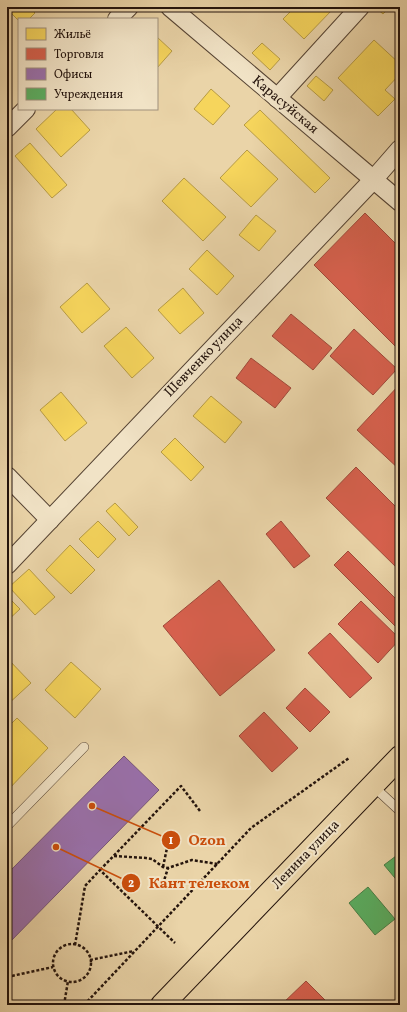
<svg xmlns="http://www.w3.org/2000/svg" width="407" height="1012" font-family="Vollkorn,serif">
<style>
.homes{fill:#f6d55c;stroke:#b79b44}
.shops{fill:#d6604d;stroke:#a0493a}
.offices{fill:#9970ab;stroke:#76547b}
.public{fill:#5aae61;stroke:#4a8048}
.lines{fill:none;stroke-linecap:round;stroke-linejoin:round}
.service-casing{stroke:#554333;stroke-width:10}
.minor-casing{stroke:#554333;stroke-width:20}
.primary-casing{stroke:#23130c;stroke-width:24}
.path{stroke:#23130c;stroke-width:2.5;stroke-dasharray:3 2;stroke-linecap:butt}
.service{stroke:#f1e3c6;stroke-width:9}
.minor{stroke:#f1e3c6;stroke-width:18}
.primary{stroke:#ead4a8;stroke-width:22}
.labels{text-anchor:middle;dominant-baseline:central;stroke-width:4;stroke-linejoin:round;paint-order:stroke}
.street-label{font-size:14px;fill:#23130c;stroke:#f1e3c6}
.leader{fill:none;stroke:#ca4e0c;stroke-width:1.5}
.callout-dot{fill:#ca4e0c;stroke:#f1e3c6;stroke-width:1.5}
.mark-label{font-size:12px;text-anchor:middle;font-weight:bold;fill:#fff}
.callout-label{font-size:15px;text-anchor:middle;font-weight:bold;fill:#ca4e0c;stroke:#f1e3c6;stroke-width:4;stroke-linejoin:round;paint-order:stroke}
</style>
<rect width="100%" height="100%" fill="#ead4a8"/>
<filter id="stains"><feTurbulence type="fractalNoise" baseFrequency=".005" numOctaves="4"/><feColorMatrix values="0 0 0 0 .2 0 0 0 0 .09 0 0 0 0 .02 0 0 0 .5 -.17"/></filter>
<radialGradient id="worn" r=".72"><stop offset=".6" stop-color="#630" stop-opacity="0"/><stop offset="1" stop-color="#630" stop-opacity=".3"/></radialGradient>
<g class="homes">
<path d="M 7,7 L 29,7 L 35,13 L 29,19 L 19,19 L 19,21 L 7,9 Z"/>
<path d="M 295,7 L 329,7 L 332,10 L 304,39 L 283,19 Z"/>
<path d="M 375,7 L 390,7 L 383,14 Z"/>
<path d="M 157,37 L 172,51 L 157,68 Z"/>
<path d="M 374,40 L 400,64 L 400,74 L 385,90 L 395,99 L 378,116 L 338,78 Z"/>
<path d="M 262,43 L 280,59 L 270,70 L 252,53 Z"/>
<path d="M 316,76 L 333,90 L 324,101 L 307,86 Z"/>
<path d="M 211,89 L 230,106 L 213,125 L 194,109 Z"/>
<path d="M 57,109 L 71,109 L 90,130 L 61,157 L 36,129 Z"/>
<path d="M 260,110 L 330,178 L 315,193 L 244,125 Z"/>
<path d="M 30,143 L 67,185 L 52,198 L 15,156 Z"/>
<path d="M 247,150 L 278,179 L 251,207 L 220,178 Z"/>
<path d="M 184,178 L 226,217 L 203,241 L 162,201 Z"/>
<path d="M 256,215 L 276,231 L 259,251 L 239,235 Z"/>
<path d="M 207,250 L 234,276 L 217,295 L 189,269 Z"/>
<path d="M 87,283 L 110,309 L 82,333 L 60,307 Z"/>
<path d="M 183,288 L 204,313 L 180,334 L 158,310 Z"/>
<path d="M 126,327 L 154,358 L 132,378 L 104,346 Z"/>
<path d="M 61,392 L 87,423 L 65,441 L 40,410 Z"/>
<path d="M 211,396 L 242,422 L 225,443 L 193,416 Z"/>
<path d="M 175,438 L 204,467 L 191,481 L 161,452 Z"/>
<path d="M 115,503 L 138,527 L 129,536 L 106,511 Z"/>
<path d="M 98,521 L 116,539 L 98,558 L 79,539 Z"/>
<path d="M 70,545 L 95,570 L 71,594 L 46,570 Z"/>
<path d="M 29,569 L 55,597 L 35,615 L 9,587 Z"/>
<path d="M 7,596 L 20,609 L 7,621 Z"/>
<path d="M 7,658 L 31,683 L 7,705 Z"/>
<path d="M 71,662 L 101,689 L 75,718 L 45,690 Z"/>
<path d="M 17,718 L 48,748 L 7,791 L 7,728 Z"/>
</g>
<g class="shops">
<path d="M 365,213 L 400,248 L 400,343 L 396,347 L 314,265 Z"/>
<path d="M 291,314 L 332,348 L 313,370 L 272,336 Z"/>
<path d="M 354,329 L 397,369 L 373,395 L 330,356 Z"/>
<path d="M 251,358 L 291,388 L 275,408 L 236,378 Z"/>
<path d="M 400,384 L 400,470 L 357,430 Z"/>
<path d="M 356,467 L 400,511 L 400,571 L 326,498 Z"/>
<path d="M 281,521 L 310,556 L 294,568 L 266,534 Z"/>
<path d="M 348,551 L 400,603 L 400,631 L 334,565 Z"/>
<path d="M 219,580 L 275,650 L 220,696 L 163,626 Z"/>
<path d="M 361,601 L 400,639 L 378,663 L 338,624 Z"/>
<path d="M 330,633 L 372,678 L 350,698 L 308,653 Z"/>
<path d="M 305,688 L 330,712 L 310,732 L 286,708 Z"/>
<path d="M 264,712 L 298,748 L 272,772 L 239,736 Z"/>
<path d="M 306,981 L 330,1005 L 281,1005 Z"/>
</g>
<path class="offices" d="M 124,756 L 159,790 L 7,945 L 7,874 Z"/>
<g class="public">
<path d="M 400,853 L 400,884 L 384,865 Z"/>
<path d="M 368,887 L 395,919 L 375,935 L 349,903 Z"/>
</g>
<g class="lines">
<g class="service-casing">
<g id="service">
<path d="M 373,786 L 400,811"/>
<path d="M 7,826 L 84,747"/>
</g>
</g>
<g class="minor-casing">
<g id="minor">
<path d="M 170,7 L 400,202"/>
<path d="M 117,19 L 129,7"/>
<path d="M 277,98 L 360,7"/>
<path d="M 7,128 L 26,109"/>
<path d="M 7,476 L 50,520"/>
<path d="M 7,565 L 373,180 L 400,149"/>
</g>
</g>
<g class="primary-casing">
<path id="primary" d="M 162,1005 L 400,757"/>
</g>
<g class="path">
<path d="M 114,856 L 146,858 L 152,859 L 163,867 L 168,868 L 192,860 L 218,864"/>
<path d="M 163,867 L 167,848"/>
<path d="M 100,870 L 181,786 L 200,811"/>
<path d="M 163,884 L 168,868"/>
<circle cx="72" cy="963" r="19"/>
<path d="M 75,945 L 85,886 L 100,870 L 175,943"/>
<path d="M 90,960 L 134,951"/>
<path d="M 7,977 L 53,967"/>
<path d="M 64,1005 L 68,981"/>
<path d="M 84,1005 L 251,828 L 349,758"/>
</g>
<use href="#service" class="service"/>
<use href="#minor" class="minor"/>
<use href="#primary" class="primary"/>
</g>
<g class="labels">
<g class="street-label">
<text transform="translate(285 105) rotate(40)">Карасуйская</text>
<text transform="translate(204 357) rotate(-46)">Шевченко улица</text>
<text transform="translate(306 855) rotate(-46)">Ленина улица</text>
</g>
</g>
<path class="leader" d="M92 806L171 840M56 847L131 883"/>
<g class="callout-dot">
<circle cx="92" cy="806" r="4"/>
<circle cx="56" cy="847" r="4"/>
<circle cx="171" cy="840" r="10"/>
<circle cx="131" cy="883" r="10"/>
</g>
<g class="mark-label">
<text x="171" y="844">1</text>
<text x="131" y="887">2</text>
</g>
<g class="callout-label">
<text x="207" y="845">Ozon</text>
<text x="199" y="888">Кант телеком</text>
</g>
<rect width="407" height="1012" fill="none" stroke="#ead4a8" stroke-width="24"/>
<rect x="8" y="8" width="391" height="996" fill="none" stroke="#23130c" stroke-width="2"/>
<rect x="12" y="12" width="383" height="988" fill="none" stroke="#23130c"/>
<rect x="18" y="18" width="140" height="92" fill="#f1e3c6" stroke="#9f907c"/>
<rect x="26" y="28" width="20" height="12" fill="#f6d55c" stroke="#9f907c"/>
<text x="54" y="38" font-size="12" fill="#23130c">Жильё</text>
<rect x="26" y="48" width="20" height="12" fill="#d6604d" stroke="#9f907c"/>
<text x="54" y="58" font-size="12" fill="#23130c">Торговля</text>
<rect x="26" y="68" width="20" height="12" fill="#9970ab" stroke="#9f907c"/>
<text x="54" y="78" font-size="12" fill="#23130c">Офисы</text>
<rect x="26" y="88" width="20" height="12" fill="#5aae61" stroke="#9f907c"/>
<text x="54" y="98" font-size="12" fill="#23130c">Учреждения</text>
<rect width="100%" height="100%" filter="url(#stains)"/>
<rect width="100%" height="100%" fill="url(#worn)"/>
</svg>
